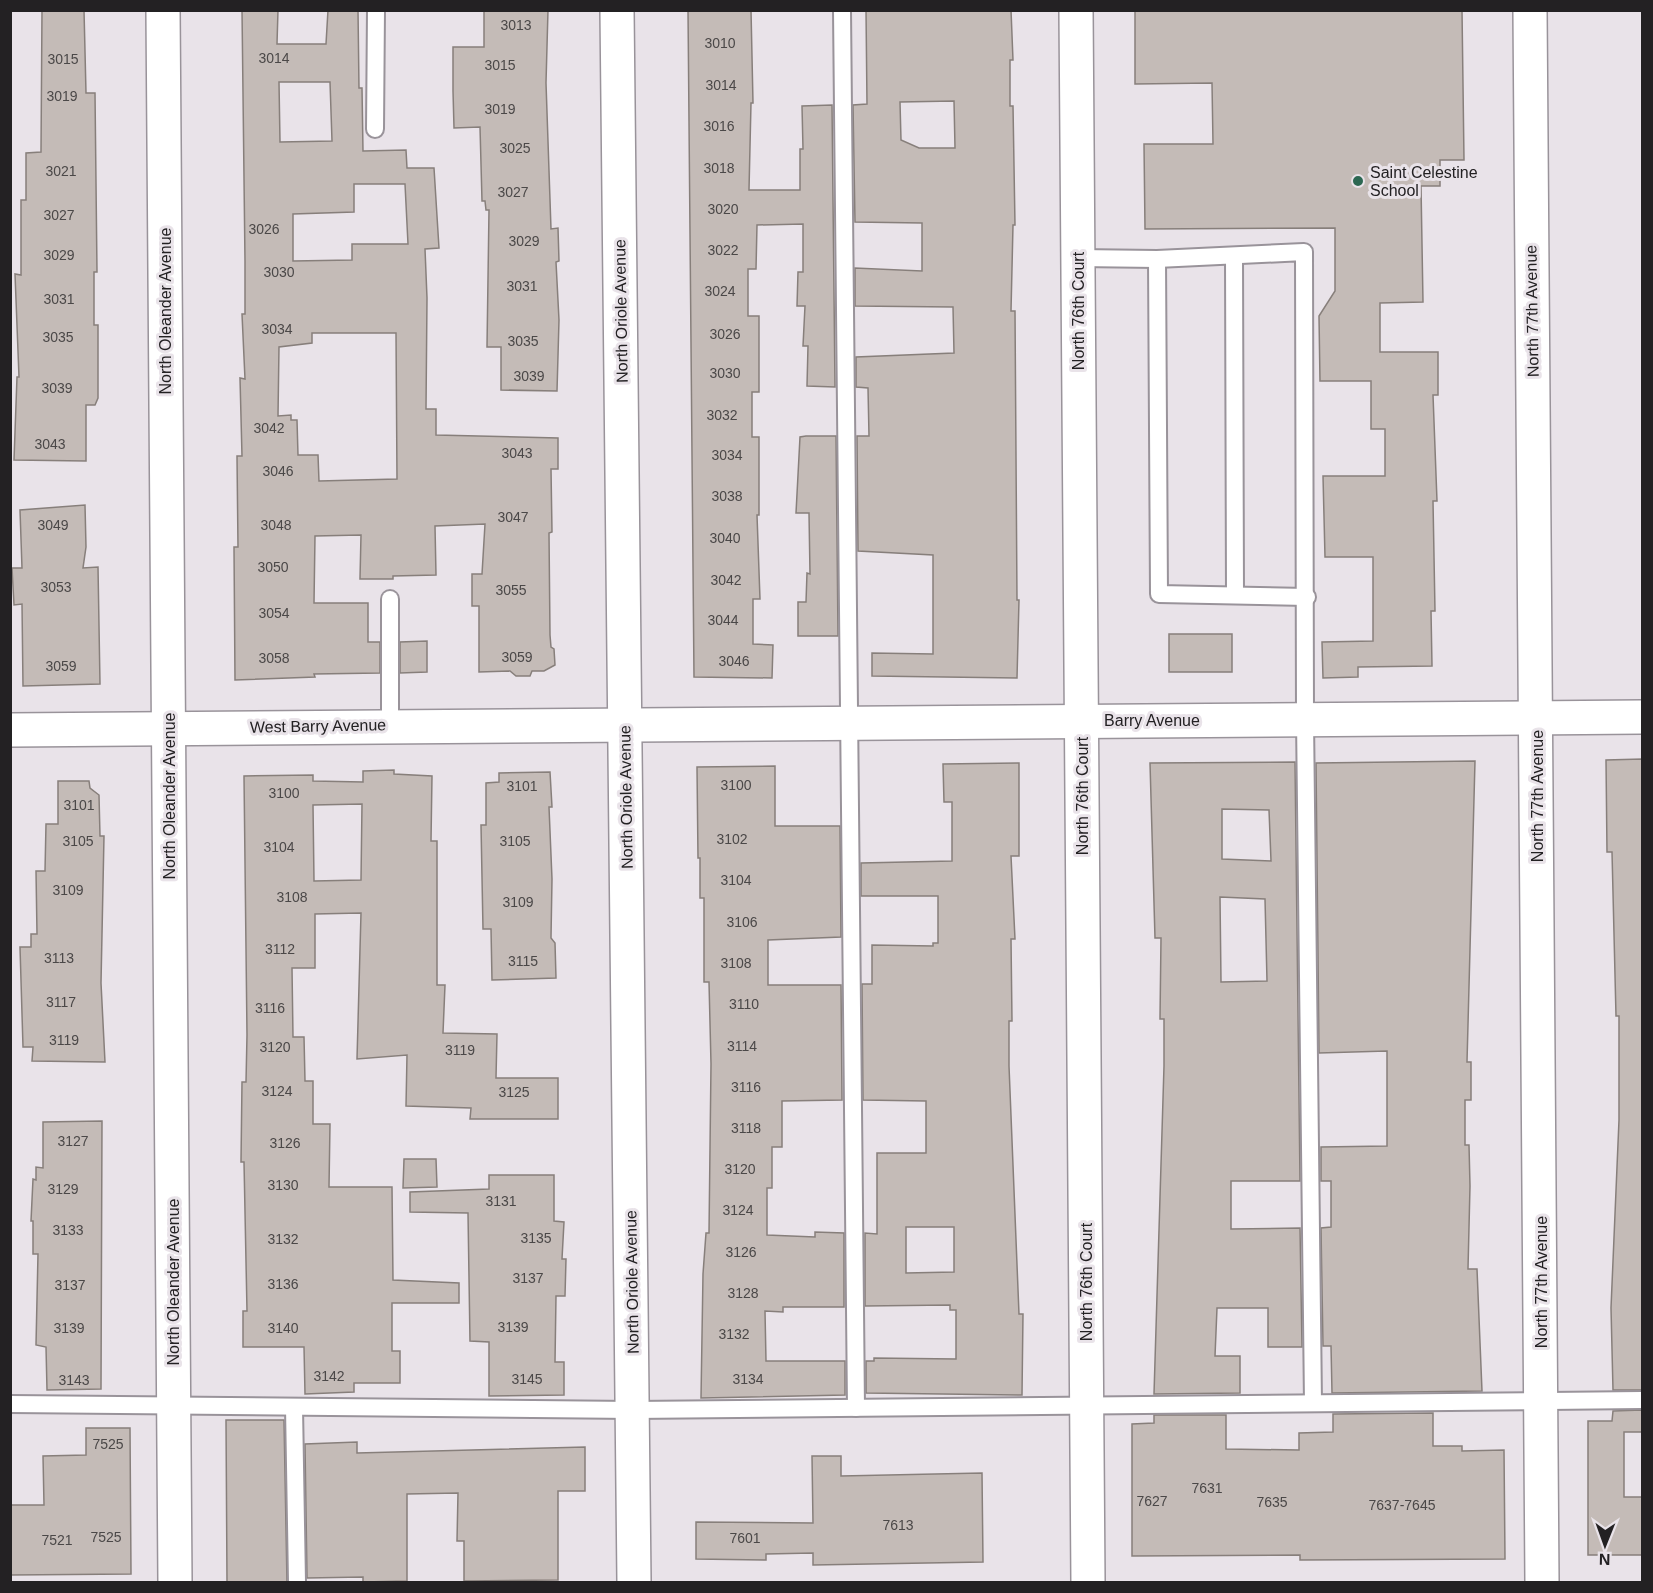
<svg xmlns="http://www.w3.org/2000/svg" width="1653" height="1593" font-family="Arial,sans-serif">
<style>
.building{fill:#c4bbb7;stroke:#877f7b;stroke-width:1.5;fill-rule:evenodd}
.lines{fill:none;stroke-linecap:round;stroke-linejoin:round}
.service-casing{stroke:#99939a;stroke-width:20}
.minor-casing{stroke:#99939a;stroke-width:36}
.service{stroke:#fff;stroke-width:16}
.minor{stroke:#fff;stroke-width:33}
.poi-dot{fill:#2c6752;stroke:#e9e3e9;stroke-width:2}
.labels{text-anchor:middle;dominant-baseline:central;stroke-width:6;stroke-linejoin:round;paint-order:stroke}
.number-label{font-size:14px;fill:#4b4848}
.poi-label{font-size:16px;fill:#232123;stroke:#e9e3e9;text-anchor:start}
.street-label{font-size:16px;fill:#232123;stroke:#e9e3e9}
</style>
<rect width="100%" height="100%" fill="#e9e3e9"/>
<g class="building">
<path d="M 42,10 L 84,10 L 86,93 L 95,93 L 97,272 L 94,272 L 94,325 L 98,325 L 98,398 L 95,405 L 86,405 L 86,461 L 14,460 L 17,377 L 19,377 L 15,274 L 21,275 L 21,200 L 26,200 L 26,153 L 41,152 Z"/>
<path d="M 242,10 L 278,10 L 277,44 L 326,44 L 328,10 L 358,10 L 359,88 L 362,88 L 363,151 L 406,150 L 407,168 L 434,168 L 439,248 L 425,249 L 427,298 L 426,409 L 436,409 L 436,435 L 558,438 L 558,469 L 551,469 L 552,532 L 549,533 L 550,635 L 551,647 L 554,649 L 555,665 L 544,671 L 532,671 L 530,676 L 516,676 L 510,671 L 479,672 L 479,606 L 472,606 L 472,574 L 482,574 L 485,524 L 435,526 L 436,575 L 393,576 L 393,579 L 360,579 L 361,535 L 315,536 L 314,603 L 368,603 L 368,642 L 380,642 L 380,673 L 314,674 L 315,677 L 235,680 L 234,547 L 238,547 L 237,456 L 242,456 L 240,378 L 245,379 L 242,314 L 245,314 L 245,261 ZM 279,82 L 330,82 L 332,141 L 280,142 ZM 354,184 L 405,184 L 408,244 L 352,244 L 352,260 L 293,261 L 293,214 L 354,212 ZM 312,333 L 396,333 L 397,479 L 319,481 L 318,455 L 298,455 L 297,420 L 291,420 L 291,415 L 278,416 L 279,347 L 312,343 Z"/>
<path d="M 484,10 L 548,10 L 546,83 L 551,229 L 558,228 L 559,261 L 556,262 L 559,320 L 557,391 L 501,390 L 501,347 L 487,347 L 489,210 L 486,210 L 485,201 L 482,201 L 480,127 L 454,128 L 453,91 L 453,47 L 484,47 Z"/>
<path d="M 688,10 L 751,10 L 753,103 L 751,103 L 749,190 L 800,190 L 800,149 L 803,149 L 802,106 L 832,105 L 835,387 L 807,386 L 808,346 L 803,346 L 805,306 L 797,306 L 798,272 L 803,272 L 803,224 L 757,225 L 756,269 L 748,269 L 748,316 L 759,316 L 759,392 L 752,392 L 752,437 L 759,437 L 759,515 L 757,515 L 760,599 L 753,599 L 753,644 L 773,645 L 772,678 L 694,677 Z"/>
<path d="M 866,10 L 1011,10 L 1013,60 L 1010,60 L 1010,106 L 1013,106 L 1015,225 L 1013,225 L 1011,311 L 1015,311 L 1017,600 L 1019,600 L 1017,678 L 872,676 L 872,653 L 933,654 L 933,555 L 858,551 L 857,436 L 869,436 L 868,388 L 856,387 L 856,357 L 954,353 L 953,307 L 855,306 L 855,268 L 922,271 L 922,223 L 855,222 L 853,105 L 867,104 ZM 954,101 L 955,148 L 919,148 L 901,140 L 900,102 Z"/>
<path d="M 1135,10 L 1462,10 L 1464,160 L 1440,160 L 1440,186 L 1421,186 L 1423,302 L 1380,303 L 1380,352 L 1438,352 L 1438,395 L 1433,395 L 1437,501 L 1433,501 L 1435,611 L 1431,611 L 1432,666 L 1358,667 L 1358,677 L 1323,678 L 1322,642 L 1373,641 L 1373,557 L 1325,557 L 1323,476 L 1385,476 L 1385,429 L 1371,429 L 1371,381 L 1320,381 L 1319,316 L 1335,291 L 1335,228 L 1145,229 L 1144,144 L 1213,144 L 1212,83 L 1135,84 Z"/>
<path d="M 806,436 L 836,436 L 838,636 L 798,636 L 798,602 L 806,602 L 807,573 L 810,574 L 809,513 L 796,513 L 800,437 Z"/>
<path d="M 85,505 L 86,547 L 83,568 L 98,567 L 100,684 L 23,686 L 22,604 L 14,605 L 12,568 L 22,568 L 20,510 Z"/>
<rect x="1169" y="634" width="63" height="38"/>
<path d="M 427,641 L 427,672 L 400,673 L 400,642 Z"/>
<path d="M 1642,759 L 1642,1390 L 1613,1390 L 1611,1308 L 1619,1120 L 1619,1016 L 1616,1016 L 1612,852 L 1607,852 L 1606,760 Z"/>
<path d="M 1475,761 L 1467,1062 L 1471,1062 L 1471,1100 L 1465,1100 L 1465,1145 L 1469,1145 L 1470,1186 L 1468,1269 L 1477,1269 L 1482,1391 L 1332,1393 L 1331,1346 L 1323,1346 L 1321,1228 L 1331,1227 L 1331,1181 L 1321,1181 L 1321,1147 L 1387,1146 L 1387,1051 L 1319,1053 L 1316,763 Z"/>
<path d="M 1295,762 L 1300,1181 L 1231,1181 L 1231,1229 L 1300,1228 L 1302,1347 L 1268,1347 L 1268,1308 L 1217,1308 L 1215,1356 L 1240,1356 L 1240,1393 L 1154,1394 L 1164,1066 L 1164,1019 L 1160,1019 L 1161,938 L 1155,938 L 1150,763 ZM 1222,809 L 1269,810 L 1271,861 L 1222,859 ZM 1220,897 L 1265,899 L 1267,981 L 1221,982 Z"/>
<path d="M 1019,763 L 1019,856 L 1011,856 L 1015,939 L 1011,939 L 1012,1021 L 1009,1021 L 1009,1066 L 1019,1314 L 1023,1314 L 1022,1395 L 866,1393 L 866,1361 L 874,1361 L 874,1358 L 956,1359 L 956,1310 L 950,1310 L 950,1305 L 865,1306 L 865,1233 L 877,1234 L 877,1153 L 926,1153 L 926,1101 L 863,1100 L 862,984 L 872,984 L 872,945 L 933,946 L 933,943 L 938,943 L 938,896 L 861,896 L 861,863 L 952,861 L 952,802 L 944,802 L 943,764 ZM 906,1227 L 954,1227 L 954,1272 L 906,1273 Z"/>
<path d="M 775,766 L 775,826 L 840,826 L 841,937 L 768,940 L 768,985 L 841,985 L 842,1100 L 782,1101 L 782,1147 L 772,1147 L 772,1188 L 767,1188 L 767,1235 L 815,1237 L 815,1232 L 844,1233 L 844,1307 L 783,1307 L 783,1312 L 765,1311 L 766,1361 L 845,1361 L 845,1395 L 701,1398 L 703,1274 L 706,1233 L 709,1233 L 711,1064 L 709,982 L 704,982 L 704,898 L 700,898 L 700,858 L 698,858 L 697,767 Z"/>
<path d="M 394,770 L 394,774 L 432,776 L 431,841 L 437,841 L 437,985 L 445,985 L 443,1033 L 497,1034 L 496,1078 L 558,1078 L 558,1119 L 470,1119 L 471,1108 L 406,1106 L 407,1055 L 357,1059 L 361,913 L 315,914 L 315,968 L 292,968 L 293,1037 L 304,1037 L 305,1081 L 313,1081 L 313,1124 L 330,1124 L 329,1187 L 392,1187 L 393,1280 L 459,1283 L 459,1303 L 392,1303 L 392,1351 L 400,1351 L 400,1383 L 354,1383 L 354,1392 L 305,1394 L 304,1347 L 243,1347 L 243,1311 L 247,1311 L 244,1162 L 241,1162 L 242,1082 L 246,1082 L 247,1035 L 244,776 L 313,775 L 313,781 L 363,782 L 363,771 ZM 362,804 L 361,880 L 314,881 L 313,805 Z"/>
<path d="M 550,772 L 552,807 L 549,807 L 552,879 L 551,938 L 555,943 L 556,978 L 492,980 L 491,929 L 483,929 L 481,825 L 486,825 L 486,783 L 499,782 L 499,773 Z"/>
<path d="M 58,781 L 89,781 L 90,788 L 99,795 L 100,836 L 104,836 L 101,983 L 105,1062 L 32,1061 L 33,1047 L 23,1047 L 20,947 L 31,947 L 31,934 L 37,934 L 36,871 L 45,871 L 46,824 L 58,824 Z"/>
<path d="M 102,1121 L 101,1389 L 47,1390 L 46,1347 L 36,1345 L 38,1254 L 33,1254 L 33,1221 L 31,1221 L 33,1179 L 36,1180 L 36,1167 L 43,1168 L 43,1122 Z"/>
<path d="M 404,1159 L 436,1159 L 437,1187 L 403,1188 Z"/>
<path d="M 489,1175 L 554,1175 L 554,1221 L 564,1222 L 562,1259 L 566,1259 L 565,1296 L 556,1296 L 555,1362 L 564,1362 L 564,1395 L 489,1396 L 489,1342 L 470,1341 L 468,1213 L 410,1212 L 410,1192 L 489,1189 Z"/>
<path d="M 1642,1410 L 1642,1432 L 1624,1432 L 1624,1497 L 1642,1497 L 1642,1555 L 1588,1555 L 1588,1421 L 1612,1421 L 1613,1411 Z"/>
<path d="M 1433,1413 L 1433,1446 L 1462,1446 L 1462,1451 L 1504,1450 L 1505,1559 L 1300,1560 L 1300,1555 L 1132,1556 L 1132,1424 L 1154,1423 L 1154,1415 L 1226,1415 L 1226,1449 L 1299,1450 L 1299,1433 L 1333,1432 L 1333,1414 Z"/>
<path d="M 226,1420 L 284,1420 L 287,1582 L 227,1582 Z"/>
<path d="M 86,1428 L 130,1428 L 131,1574 L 10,1575 L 10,1505 L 44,1505 L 43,1456 L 86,1455 Z"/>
<path d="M 357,1442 L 357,1453 L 585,1447 L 585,1491 L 558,1491 L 558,1580 L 464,1581 L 464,1541 L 457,1541 L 458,1493 L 407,1494 L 407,1581 L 363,1582 L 363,1577 L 307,1578 L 305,1444 Z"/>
<path d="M 812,1456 L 841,1456 L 841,1476 L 982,1473 L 983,1562 L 813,1565 L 813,1553 L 766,1554 L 766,1560 L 696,1559 L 696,1522 L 813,1523 Z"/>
</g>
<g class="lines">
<g class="service-casing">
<g id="service">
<path d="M 842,10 L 856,1408"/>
<path d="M 375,129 L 376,10"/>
<path d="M 1234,256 L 1235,595"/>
<path d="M 1078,258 L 1157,259 L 1304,252 L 1305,719 L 1313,1403"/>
<path d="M 1157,259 L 1159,594 L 1307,597"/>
<path d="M 390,725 L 390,599"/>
<path d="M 10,1404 L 633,1410 L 1642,1400"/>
<path d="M 294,1407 L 297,1582"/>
</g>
</g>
<g class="minor-casing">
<g id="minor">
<path d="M 163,10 L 175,1582"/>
<path d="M 617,10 L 634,1582"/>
<path d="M 1076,10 L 1088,1582"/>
<path d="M 1530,10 L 1542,1582"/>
<path d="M 10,730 L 1642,717"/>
</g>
</g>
<use href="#service" class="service"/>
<use href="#minor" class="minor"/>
</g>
<circle class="poi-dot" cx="1358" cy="181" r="6"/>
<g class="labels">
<g class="number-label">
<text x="516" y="25">3013</text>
<text x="720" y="43">3010</text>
<text x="274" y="58">3014</text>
<text x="63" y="59">3015</text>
<text x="500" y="65">3015</text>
<text x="721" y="85">3014</text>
<text x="62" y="96">3019</text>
<text x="500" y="109">3019</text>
<text x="719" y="126">3016</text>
<text x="515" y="148">3025</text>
<text x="719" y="168">3018</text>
<text x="61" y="171">3021</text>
<text x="513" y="192">3027</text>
<text x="723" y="209">3020</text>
<text x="59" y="215">3027</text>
<text x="264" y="229">3026</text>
<text x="524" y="241">3029</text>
<text x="723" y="250">3022</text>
<text x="59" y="255">3029</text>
<text x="279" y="272">3030</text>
<text x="522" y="286">3031</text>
<text x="720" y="291">3024</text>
<text x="59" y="299">3031</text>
<text x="277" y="329">3034</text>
<text x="725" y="334">3026</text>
<text x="58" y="337">3035</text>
<text x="523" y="341">3035</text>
<text x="725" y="373">3030</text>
<text x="529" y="376">3039</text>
<text x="57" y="388">3039</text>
<text x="722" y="415">3032</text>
<text x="269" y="428">3042</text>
<text x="50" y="444">3043</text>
<text x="517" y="453">3043</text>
<text x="727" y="455">3034</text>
<text x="278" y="471">3046</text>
<text x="727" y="496">3038</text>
<text x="513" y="517">3047</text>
<text x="53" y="525">3049</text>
<text x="276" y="525">3048</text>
<text x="725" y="538">3040</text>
<text x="273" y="567">3050</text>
<text x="726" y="580">3042</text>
<text x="56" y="587">3053</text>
<text x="511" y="590">3055</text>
<text x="274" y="613">3054</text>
<text x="723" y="620">3044</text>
<text x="517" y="657">3059</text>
<text x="274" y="658">3058</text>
<text x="734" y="661">3046</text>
<text x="61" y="666">3059</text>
<text x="736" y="785">3100</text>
<text x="522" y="786">3101</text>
<text x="284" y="793">3100</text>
<text x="79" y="805">3101</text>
<text x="732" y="839">3102</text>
<text x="78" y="841">3105</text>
<text x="515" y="841">3105</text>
<text x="279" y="847">3104</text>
<text x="736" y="880">3104</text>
<text x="68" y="890">3109</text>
<text x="292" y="897">3108</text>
<text x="518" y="902">3109</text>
<text x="742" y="922">3106</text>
<text x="280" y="949">3112</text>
<text x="59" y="958">3113</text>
<text x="523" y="961">3115</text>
<text x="736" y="963">3108</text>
<text x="61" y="1002">3117</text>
<text x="744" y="1004">3110</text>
<text x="270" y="1008">3116</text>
<text x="64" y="1040">3119</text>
<text x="742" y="1046">3114</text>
<text x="275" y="1047">3120</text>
<text x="460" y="1050">3119</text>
<text x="746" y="1087">3116</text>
<text x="277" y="1091">3124</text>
<text x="514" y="1092">3125</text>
<text x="746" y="1128">3118</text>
<text x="73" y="1141">3127</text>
<text x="285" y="1143">3126</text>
<text x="740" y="1169">3120</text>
<text x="283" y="1185">3130</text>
<text x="63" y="1189">3129</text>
<text x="501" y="1201">3131</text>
<text x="738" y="1210">3124</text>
<text x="68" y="1230">3133</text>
<text x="536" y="1238">3135</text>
<text x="283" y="1239">3132</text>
<text x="741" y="1252">3126</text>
<text x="528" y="1278">3137</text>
<text x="283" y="1284">3136</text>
<text x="70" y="1285">3137</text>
<text x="743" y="1293">3128</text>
<text x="513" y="1327">3139</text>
<text x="69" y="1328">3139</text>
<text x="283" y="1328">3140</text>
<text x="734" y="1334">3132</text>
<text x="329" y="1376">3142</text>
<text x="527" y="1379">3145</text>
<text x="748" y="1379">3134</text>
<text x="74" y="1380">3143</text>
<text x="108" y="1444">7525</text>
<text x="1207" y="1488">7631</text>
<text x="1152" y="1501">7627</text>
<text x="1272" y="1502">7635</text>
<text x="1402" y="1505">7637-7645</text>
<text x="898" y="1525">7613</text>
<text x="106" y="1537">7525</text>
<text x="745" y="1538">7601</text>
<text x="57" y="1540">7521</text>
</g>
<g class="poi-label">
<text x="1370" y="172">Saint Celestine<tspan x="1370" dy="18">School</tspan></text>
</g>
<g class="street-label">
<text transform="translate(165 311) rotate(-90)">North Oleander Avenue</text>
<text transform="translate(621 311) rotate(-91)">North Oriole Avenue</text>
<text transform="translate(1078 311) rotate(-90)">North 76th Court</text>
<text transform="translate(1532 311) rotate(-91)">North 77th Avenue</text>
<text x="1152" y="720">Barry Avenue</text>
<text transform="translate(318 726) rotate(-1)">West Barry Avenue</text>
<text transform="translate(169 796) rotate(-90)">North Oleander Avenue</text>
<text transform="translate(1082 796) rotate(-90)">North 76th Court</text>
<text transform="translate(1537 796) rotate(-90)">North 77th Avenue</text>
<text transform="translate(626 797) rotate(-91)">North Oriole Avenue</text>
<text transform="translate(173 1282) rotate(-90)">North Oleander Avenue</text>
<text transform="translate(632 1282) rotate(-91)">North Oriole Avenue</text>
<text transform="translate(1086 1282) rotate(-90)">North 76th Court</text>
<text transform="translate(1541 1282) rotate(-90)">North 77th Avenue</text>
</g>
</g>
<rect width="1653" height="1593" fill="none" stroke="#232123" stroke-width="24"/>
<g transform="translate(1605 1545) rotate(181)" stroke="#e9e3e9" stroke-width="4.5" paint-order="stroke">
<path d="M0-4.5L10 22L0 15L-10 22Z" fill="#232123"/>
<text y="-9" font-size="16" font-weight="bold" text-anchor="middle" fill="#232123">N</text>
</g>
</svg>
